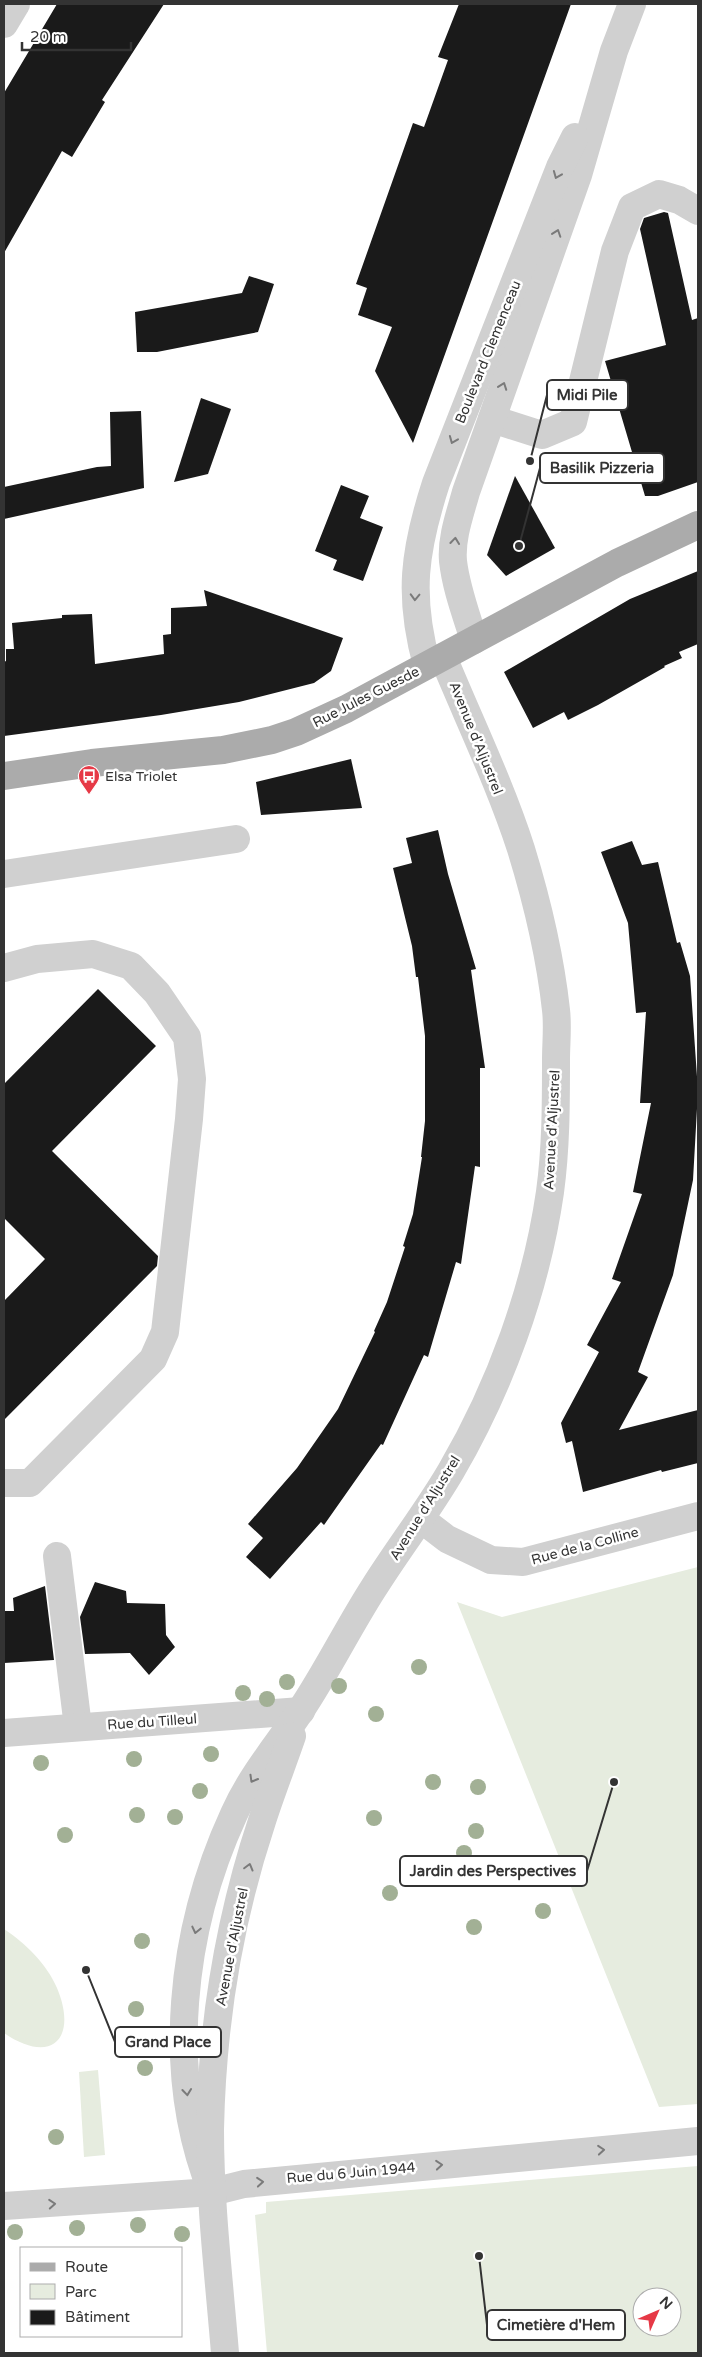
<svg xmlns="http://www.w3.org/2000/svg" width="702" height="2357" font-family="'Varela Round',sans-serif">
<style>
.green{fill:#e6ecdf;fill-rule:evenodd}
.building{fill:#1a1a1a}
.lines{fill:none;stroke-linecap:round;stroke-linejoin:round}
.minor{stroke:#d0d0d0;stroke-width:28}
.major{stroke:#ababab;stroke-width:28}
.tree{fill:#a2b095}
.oneway{stroke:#7a7a7a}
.labels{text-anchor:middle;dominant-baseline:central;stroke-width:5;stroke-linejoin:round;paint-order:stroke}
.street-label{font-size:14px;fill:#333;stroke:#fff}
.poi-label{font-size:14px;fill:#333;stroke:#fff;text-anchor:start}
.leader{fill:none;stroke:#333;stroke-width:2}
.callout-dot{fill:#333;stroke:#fff;stroke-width:2}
.callout{fill:#fff;stroke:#333;stroke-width:2}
.callout-label{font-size:15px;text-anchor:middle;font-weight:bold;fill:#333}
</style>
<rect width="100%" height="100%" fill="#fff"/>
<g class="green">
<path d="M 698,1567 L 698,2104 L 659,2107 L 457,1602 L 502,1617 Z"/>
<path d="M 4,1929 C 25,1943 47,1964 57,1988 C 78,2038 52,2066 4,2033 Z"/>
<path d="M 98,2070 L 105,2155 L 84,2157 L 79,2072 Z"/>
<path d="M 698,2166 L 698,2353 L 267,2353 L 255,2215 L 266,2213 L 266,2202 ZM 642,2297 L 672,2297 L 672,2327 L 642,2327 Z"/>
</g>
<g class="building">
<path d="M 57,4 L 164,4 L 102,100 L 105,102 L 72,157 L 62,151 L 4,253 L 4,93 Z"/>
<path d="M 459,4 L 571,4 L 413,443 L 375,371 L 392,327 L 358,315 L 367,288 L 356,284 L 413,123 L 424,127 L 448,60 L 438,57 Z"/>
<path d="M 664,212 L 668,213 L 692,320 L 698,318 L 698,482 L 658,496 L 645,496 L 605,361 L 666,345 L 640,229 L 644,218 Z"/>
<path d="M 249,276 L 274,284 L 258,332 L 157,352 L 137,352 L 135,312 L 242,293 Z"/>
<path d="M 201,398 L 231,409 L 208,474 L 174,482 Z"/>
<path d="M 141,411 L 144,488 L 4,519 L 4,487 L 97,467 L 111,466 L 110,412 Z"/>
<path d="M 515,476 L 555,548 L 506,576 L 487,555 Z"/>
<path d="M 341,485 L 369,496 L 360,518 L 383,527 L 363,581 L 333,570 L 337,560 L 315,551 Z"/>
<path d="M 698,571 L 698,644 L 679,652 L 682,658 L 664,666 L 665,667 L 598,705 L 568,720 L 564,712 L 533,728 L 504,672 L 630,599 Z"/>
<path d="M 204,590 L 343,638 L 331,671 L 314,683 L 239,702 L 161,715 L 4,736 L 4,662 L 6,661 L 6,649 L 14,649 L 12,623 L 62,618 L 62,615 L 92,614 L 95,664 L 164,654 L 163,635 L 171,634 L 171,608 L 207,606 Z"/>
<path d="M 351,759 L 362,808 L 261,815 L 256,782 Z"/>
<path d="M 438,830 L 448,874 L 476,969 L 471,970 L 485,1068 L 480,1068 L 480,1167 L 475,1166 L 461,1264 L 456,1262 L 428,1357 L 424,1355 L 383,1445 L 381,1444 L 324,1525 L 321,1522 L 270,1579 L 246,1557 L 263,1538 L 248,1524 L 297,1468 L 338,1409 L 375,1332 L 374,1331 L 387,1302 L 405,1247 L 403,1246 L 413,1214 L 422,1157 L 421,1157 L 425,1121 L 425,1036 L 418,977 L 416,977 L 412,946 L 393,868 L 412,863 L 406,838 Z"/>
<path d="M 632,841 L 642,865 L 658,862 L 677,943 L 680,942 L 690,976 L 698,1091 L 693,1180 L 673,1275 L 638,1372 L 648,1377 L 619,1430 L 698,1410 L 698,1463 L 662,1472 L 661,1470 L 583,1492 L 572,1441 L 566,1443 L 561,1423 L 599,1352 L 587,1345 L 621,1282 L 612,1279 L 642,1194 L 633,1192 L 651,1103 L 640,1103 L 646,1012 L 636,1013 L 628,923 L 601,852 Z"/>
<path d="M 98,989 L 156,1046 L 52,1151 L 158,1256 L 157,1266 L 4,1420 L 4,1301 L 45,1259 L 4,1218 L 4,1084 Z"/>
<path d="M 95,1582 L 126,1591 L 127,1603 L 165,1604 L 166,1635 L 175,1647 L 149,1675 L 130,1653 L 85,1654 L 80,1617 Z"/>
<path d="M 45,1586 L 54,1660 L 4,1663 L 4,1611 L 14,1611 L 13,1598 Z"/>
</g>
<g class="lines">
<g class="minor">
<path d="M 4,24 L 16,4"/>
<path d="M 492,419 L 542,435 L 573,422 L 615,251 L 632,207 L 659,194 L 679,200 L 698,211"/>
<path d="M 474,640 C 466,614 456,588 453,561 C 451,538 460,514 466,492 L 578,175 L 614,51 L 632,4"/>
<path d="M 427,665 C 408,596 414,551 436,483 L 560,167 L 575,137"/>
<path d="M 4,874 L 236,839"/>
<path d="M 4,968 L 37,959 L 93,954 L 131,966 L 157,993 L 187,1037 L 192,1079 L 189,1119 L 165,1332 L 153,1359 L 30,1483 L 4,1483"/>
<path d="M 421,1519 L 447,1539 L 491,1560 L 523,1562 L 698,1516"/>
<path d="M 57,1556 L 78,1727"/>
<path d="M 4,1733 L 301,1711"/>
<path d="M 212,2192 C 164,2073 181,1929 234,1814 C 252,1774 278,1745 301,1710 C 327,1671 348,1628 373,1589 C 398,1549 427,1512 451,1471 C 500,1387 536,1289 550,1192 C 556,1148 556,1104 556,1060 C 556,1043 558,1026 556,1010 C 550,955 537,901 521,849 C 500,784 469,720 443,657"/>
<path d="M 4,2206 L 212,2192 L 244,2184 L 698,2141"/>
<path d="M 225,2353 C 219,2279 210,2205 210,2130 C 212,2026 229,1920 262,1821 C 271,1793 282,1765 292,1736"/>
</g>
<path class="major" d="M 4,776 L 92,763 L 223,750 L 272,740 L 296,732 L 346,709 L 617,563 L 698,525"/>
</g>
<g class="tree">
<circle cx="419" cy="1667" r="8"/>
<circle cx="287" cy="1682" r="8"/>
<circle cx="339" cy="1686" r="8"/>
<circle cx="243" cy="1693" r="8"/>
<circle cx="267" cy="1699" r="8"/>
<circle cx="376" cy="1714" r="8"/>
<circle cx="211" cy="1754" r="8"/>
<circle cx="134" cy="1759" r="8"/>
<circle cx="41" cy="1763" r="8"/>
<circle cx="433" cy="1782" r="8"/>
<circle cx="478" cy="1787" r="8"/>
<circle cx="200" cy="1791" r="8"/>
<circle cx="137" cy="1815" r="8"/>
<circle cx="175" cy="1817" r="8"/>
<circle cx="374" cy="1818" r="8"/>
<circle cx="476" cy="1831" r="8"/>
<circle cx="65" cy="1835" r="8"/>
<circle cx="464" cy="1853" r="8"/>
<circle cx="390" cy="1893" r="8"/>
<circle cx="543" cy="1911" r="8"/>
<circle cx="474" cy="1927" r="8"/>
<circle cx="142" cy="1941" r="8"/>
<circle cx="136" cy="2009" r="8"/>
<circle cx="145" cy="2068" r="8"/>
<circle cx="56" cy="2137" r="8"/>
<circle cx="138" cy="2225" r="8"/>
<circle cx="77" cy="2228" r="8"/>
<circle cx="15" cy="2232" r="8"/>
<circle cx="182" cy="2234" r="8"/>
</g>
<defs><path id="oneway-chevron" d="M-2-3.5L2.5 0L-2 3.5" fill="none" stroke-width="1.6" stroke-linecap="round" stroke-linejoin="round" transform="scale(1.25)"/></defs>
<g class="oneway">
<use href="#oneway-chevron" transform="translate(557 175) rotate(112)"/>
<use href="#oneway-chevron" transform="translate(557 233) rotate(-71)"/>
<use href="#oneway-chevron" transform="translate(503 386) rotate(-70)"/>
<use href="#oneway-chevron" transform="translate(453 440) rotate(112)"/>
<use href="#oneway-chevron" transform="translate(455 541) rotate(-84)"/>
<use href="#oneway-chevron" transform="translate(415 597) rotate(92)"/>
<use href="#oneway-chevron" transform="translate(253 1779) rotate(120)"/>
<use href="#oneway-chevron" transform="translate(249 1867) rotate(-75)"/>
<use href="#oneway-chevron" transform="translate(196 1930) rotate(103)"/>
<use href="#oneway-chevron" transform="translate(187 2092) rotate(84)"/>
<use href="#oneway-chevron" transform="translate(601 2150) rotate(-5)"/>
<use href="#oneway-chevron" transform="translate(439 2165) rotate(-5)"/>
<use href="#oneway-chevron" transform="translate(260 2182) rotate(-5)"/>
<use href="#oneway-chevron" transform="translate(52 2204) rotate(-4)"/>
</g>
<defs>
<g id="bus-pin" transform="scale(1.125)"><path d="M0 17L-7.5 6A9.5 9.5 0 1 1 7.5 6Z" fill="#e63946" stroke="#fff"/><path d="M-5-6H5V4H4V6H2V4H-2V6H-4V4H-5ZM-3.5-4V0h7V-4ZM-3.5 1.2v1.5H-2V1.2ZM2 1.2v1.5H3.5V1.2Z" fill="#fff"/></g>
</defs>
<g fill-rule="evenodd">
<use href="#bus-pin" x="89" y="776"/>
</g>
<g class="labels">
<g class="street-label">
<text transform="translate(488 352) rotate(-68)">Boulevard Clemenceau</text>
<text transform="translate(366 697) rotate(-27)">Rue Jules Guesde</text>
<text transform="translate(476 738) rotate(68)">Avenue d'Aljustrel</text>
<text transform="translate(552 1130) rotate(-87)">Avenue d'Aljustrel</text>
<text transform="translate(425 1508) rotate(-58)">Avenue d'Aljustrel</text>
<text transform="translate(585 1546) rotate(-15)">Rue de la Colline</text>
<text transform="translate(152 1722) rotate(-4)">Rue du Tilleul</text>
<text transform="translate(232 1947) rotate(-79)">Avenue d'Aljustrel</text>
<text transform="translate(351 2173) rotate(-5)">Rue du 6 Juin 1944</text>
</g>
<g class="poi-label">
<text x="105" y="776">Elsa Triolet</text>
</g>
</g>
<path class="leader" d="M530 461L547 395M519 546L540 468M614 1782L587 1871M86 1970L115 2042M479 2256L487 2325"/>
<g class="callout-dot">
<circle cx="530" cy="461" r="5"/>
<circle cx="519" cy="546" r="5"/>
<circle cx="614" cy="1782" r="5"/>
<circle cx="86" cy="1970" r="5"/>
<circle cx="479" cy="2256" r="5"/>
</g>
<g class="callout">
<rect x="547" y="380" width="81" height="30" rx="5"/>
<rect x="540" y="453" width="124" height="30" rx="5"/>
<rect x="400" y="1856" width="187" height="30" rx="5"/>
<rect x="115" y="2027" width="106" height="30" rx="5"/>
<rect x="487" y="2310" width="138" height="30" rx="5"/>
</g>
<g class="callout-label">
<text x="587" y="400">Midi Pile</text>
<text x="602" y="473">Basilik Pizzeria</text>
<text x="493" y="1876">Jardin des Perspectives</text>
<text x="168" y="2047">Grand Place</text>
<text x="556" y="2330">Cimetière d'Hem</text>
</g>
<rect width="702" height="2357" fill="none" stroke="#333333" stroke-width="10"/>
<rect x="20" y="2247" width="162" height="90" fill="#ffffff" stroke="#adadad"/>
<rect x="30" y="2263" width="25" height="8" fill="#ababab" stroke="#adadad"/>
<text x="65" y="2272" font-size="15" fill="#333333">Route</text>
<rect x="30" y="2284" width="25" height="15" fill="#e6ecdf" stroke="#adadad"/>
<text x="65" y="2297" font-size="15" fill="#333333">Parc</text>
<rect x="30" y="2310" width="25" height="15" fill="#1a1a1a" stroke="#adadad"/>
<text x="65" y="2322" font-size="15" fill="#333333">Bâtiment</text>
<g transform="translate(657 2312) rotate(45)"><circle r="24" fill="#ffffff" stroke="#adadad"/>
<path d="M0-4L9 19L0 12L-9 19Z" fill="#e63946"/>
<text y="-8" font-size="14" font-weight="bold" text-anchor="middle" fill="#333333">N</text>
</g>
<path d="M22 42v8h109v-8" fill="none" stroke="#333333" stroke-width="2.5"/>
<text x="30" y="42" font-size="15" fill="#333333" stroke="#ffffff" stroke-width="4" paint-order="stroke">20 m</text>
</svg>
